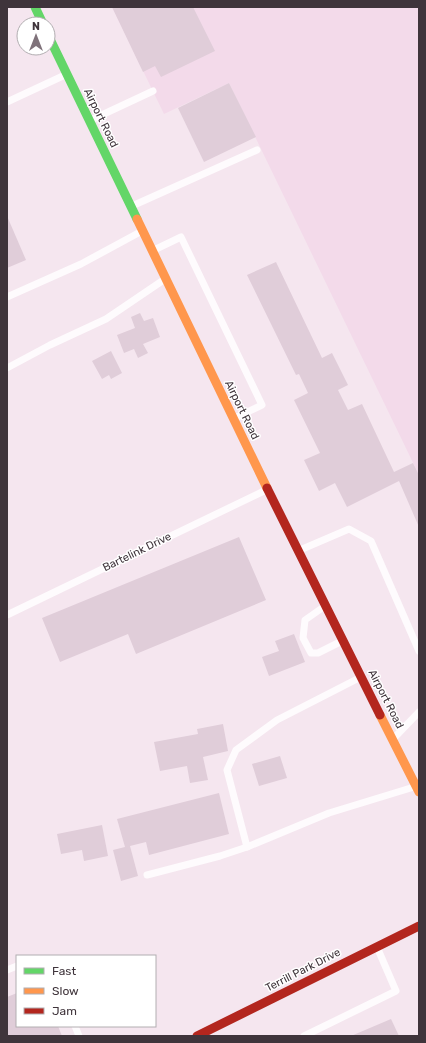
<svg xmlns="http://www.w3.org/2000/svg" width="426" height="1043" font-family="Rubik,sans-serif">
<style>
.built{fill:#f3daea}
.building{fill:#e0cdd9}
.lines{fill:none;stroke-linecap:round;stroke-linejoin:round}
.lane{stroke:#fefbfd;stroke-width:7}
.fast{stroke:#63d668;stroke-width:9}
.slow{stroke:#ff974d;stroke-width:9}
.jam{stroke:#b3261e;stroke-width:9}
.labels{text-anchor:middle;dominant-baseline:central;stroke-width:3;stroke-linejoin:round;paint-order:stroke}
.street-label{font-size:11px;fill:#3f343b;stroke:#fff}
</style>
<rect width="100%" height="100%" fill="#f5e6ef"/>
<path class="built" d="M 112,7 L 419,7 L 419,475 L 229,83 L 164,114 Z"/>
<g class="building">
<path d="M 112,7 L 193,7 L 215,51 L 161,77 L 155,66 L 143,72 Z"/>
<path d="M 229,83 L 256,137 L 204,162 L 178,108 Z"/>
<path d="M 7,216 L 26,260 L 7,268 Z"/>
<path d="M 276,262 L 322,358 L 332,353 L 348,385 L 338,390 L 348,410 L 362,404 L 394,472 L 413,463 L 419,475 L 419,527 L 399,481 L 347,507 L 335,483 L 319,491 L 304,460 L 320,453 L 294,400 L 308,393 L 299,374 L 296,375 L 247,275 Z"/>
<path d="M 140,313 L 144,321 L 153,318 L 160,337 L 143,344 L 148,353 L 138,358 L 134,349 L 124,353 L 117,335 L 135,328 L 131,317 Z"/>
<path d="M 111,351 L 122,373 L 111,379 L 109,375 L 102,379 L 92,361 Z"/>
<path d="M 239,537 L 266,600 L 136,654 L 128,634 L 60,662 L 42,618 Z"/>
<path d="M 294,634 L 305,662 L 269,676 L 262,657 L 279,651 L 275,641 Z"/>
<path d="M 223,724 L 228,751 L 203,757 L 208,780 L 190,783 L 187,766 L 160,771 L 154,742 L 198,734 L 197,729 Z"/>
<path d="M 280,756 L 287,778 L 259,786 L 252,764 Z"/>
<path d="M 219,793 L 229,834 L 149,855 L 146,842 L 130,846 L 138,876 L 121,881 L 113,850 L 125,847 L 117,819 Z"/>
<path d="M 102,825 L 108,856 L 84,861 L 82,850 L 61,854 L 57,834 Z"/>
<path d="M 17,993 L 17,1026 L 58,1026 L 62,1036 L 7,1036 L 7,997 Z"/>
<path d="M 391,1019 L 399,1036 L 351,1036 Z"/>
</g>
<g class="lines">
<g class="lane">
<path d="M 7,102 L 65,75"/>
<path d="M 91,120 L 153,91"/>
<path d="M 132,206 L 257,150"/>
<path d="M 154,250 L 181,237 L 262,405 L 235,418"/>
<path d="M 7,297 L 81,264 L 142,231"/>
<path d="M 7,368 L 50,345 L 106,319 L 165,279"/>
<path d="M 300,550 L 349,529 L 371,541 L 419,651"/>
<path d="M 325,606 L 305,620 L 303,638 L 311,653 L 318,653 L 342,641"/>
<path d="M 7,615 L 266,490"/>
<path d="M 361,677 L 277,720 L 236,750 L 227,770 L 247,847 L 329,813 L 414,787"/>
<path d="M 394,738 L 419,712"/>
<path d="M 147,875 L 220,856 L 247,847"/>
<path d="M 7,970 L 17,966"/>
<path d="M 75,1026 L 79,1036"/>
<path d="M 304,1036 L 396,991 L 377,947"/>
</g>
<g class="fast">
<path d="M 35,7 L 43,24"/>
<path d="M 48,35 L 137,219"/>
</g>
<g class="slow">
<path d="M 137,219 L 267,488"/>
<path d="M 380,715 L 419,792"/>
</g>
<g class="jam">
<path d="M 267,488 L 380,715"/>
<path d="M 197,1036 L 419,926"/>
</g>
</g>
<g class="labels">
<g class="street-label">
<text transform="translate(101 118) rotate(64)">Airport Road</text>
<text transform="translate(242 410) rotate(64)">Airport Road</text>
<text transform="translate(137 552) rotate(-26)">Bartelink Drive</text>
<text transform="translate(386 699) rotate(63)">Airport Road</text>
<text transform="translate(303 970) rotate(-27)">Terrill Park Drive</text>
</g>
</g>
<rect width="426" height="1043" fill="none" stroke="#3f343b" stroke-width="16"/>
<rect x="16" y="955" width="140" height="72" fill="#ffffff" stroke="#b2aeb1"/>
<rect x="24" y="968" width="20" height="6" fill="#63d668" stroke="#b2aeb1"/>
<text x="52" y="975" font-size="12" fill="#3f343b">Fast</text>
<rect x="24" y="988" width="20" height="6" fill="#ff974d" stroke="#b2aeb1"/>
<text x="52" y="995" font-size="12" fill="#3f343b">Slow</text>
<rect x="24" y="1008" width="20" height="6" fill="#b3261e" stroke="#b2aeb1"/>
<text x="52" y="1015" font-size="12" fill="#3f343b">Jam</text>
<g transform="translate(36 36)"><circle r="19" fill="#ffffff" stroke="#b2aeb1"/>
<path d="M0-3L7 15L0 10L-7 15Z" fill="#7f727a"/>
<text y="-6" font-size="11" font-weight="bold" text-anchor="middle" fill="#3f343b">N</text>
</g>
</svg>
